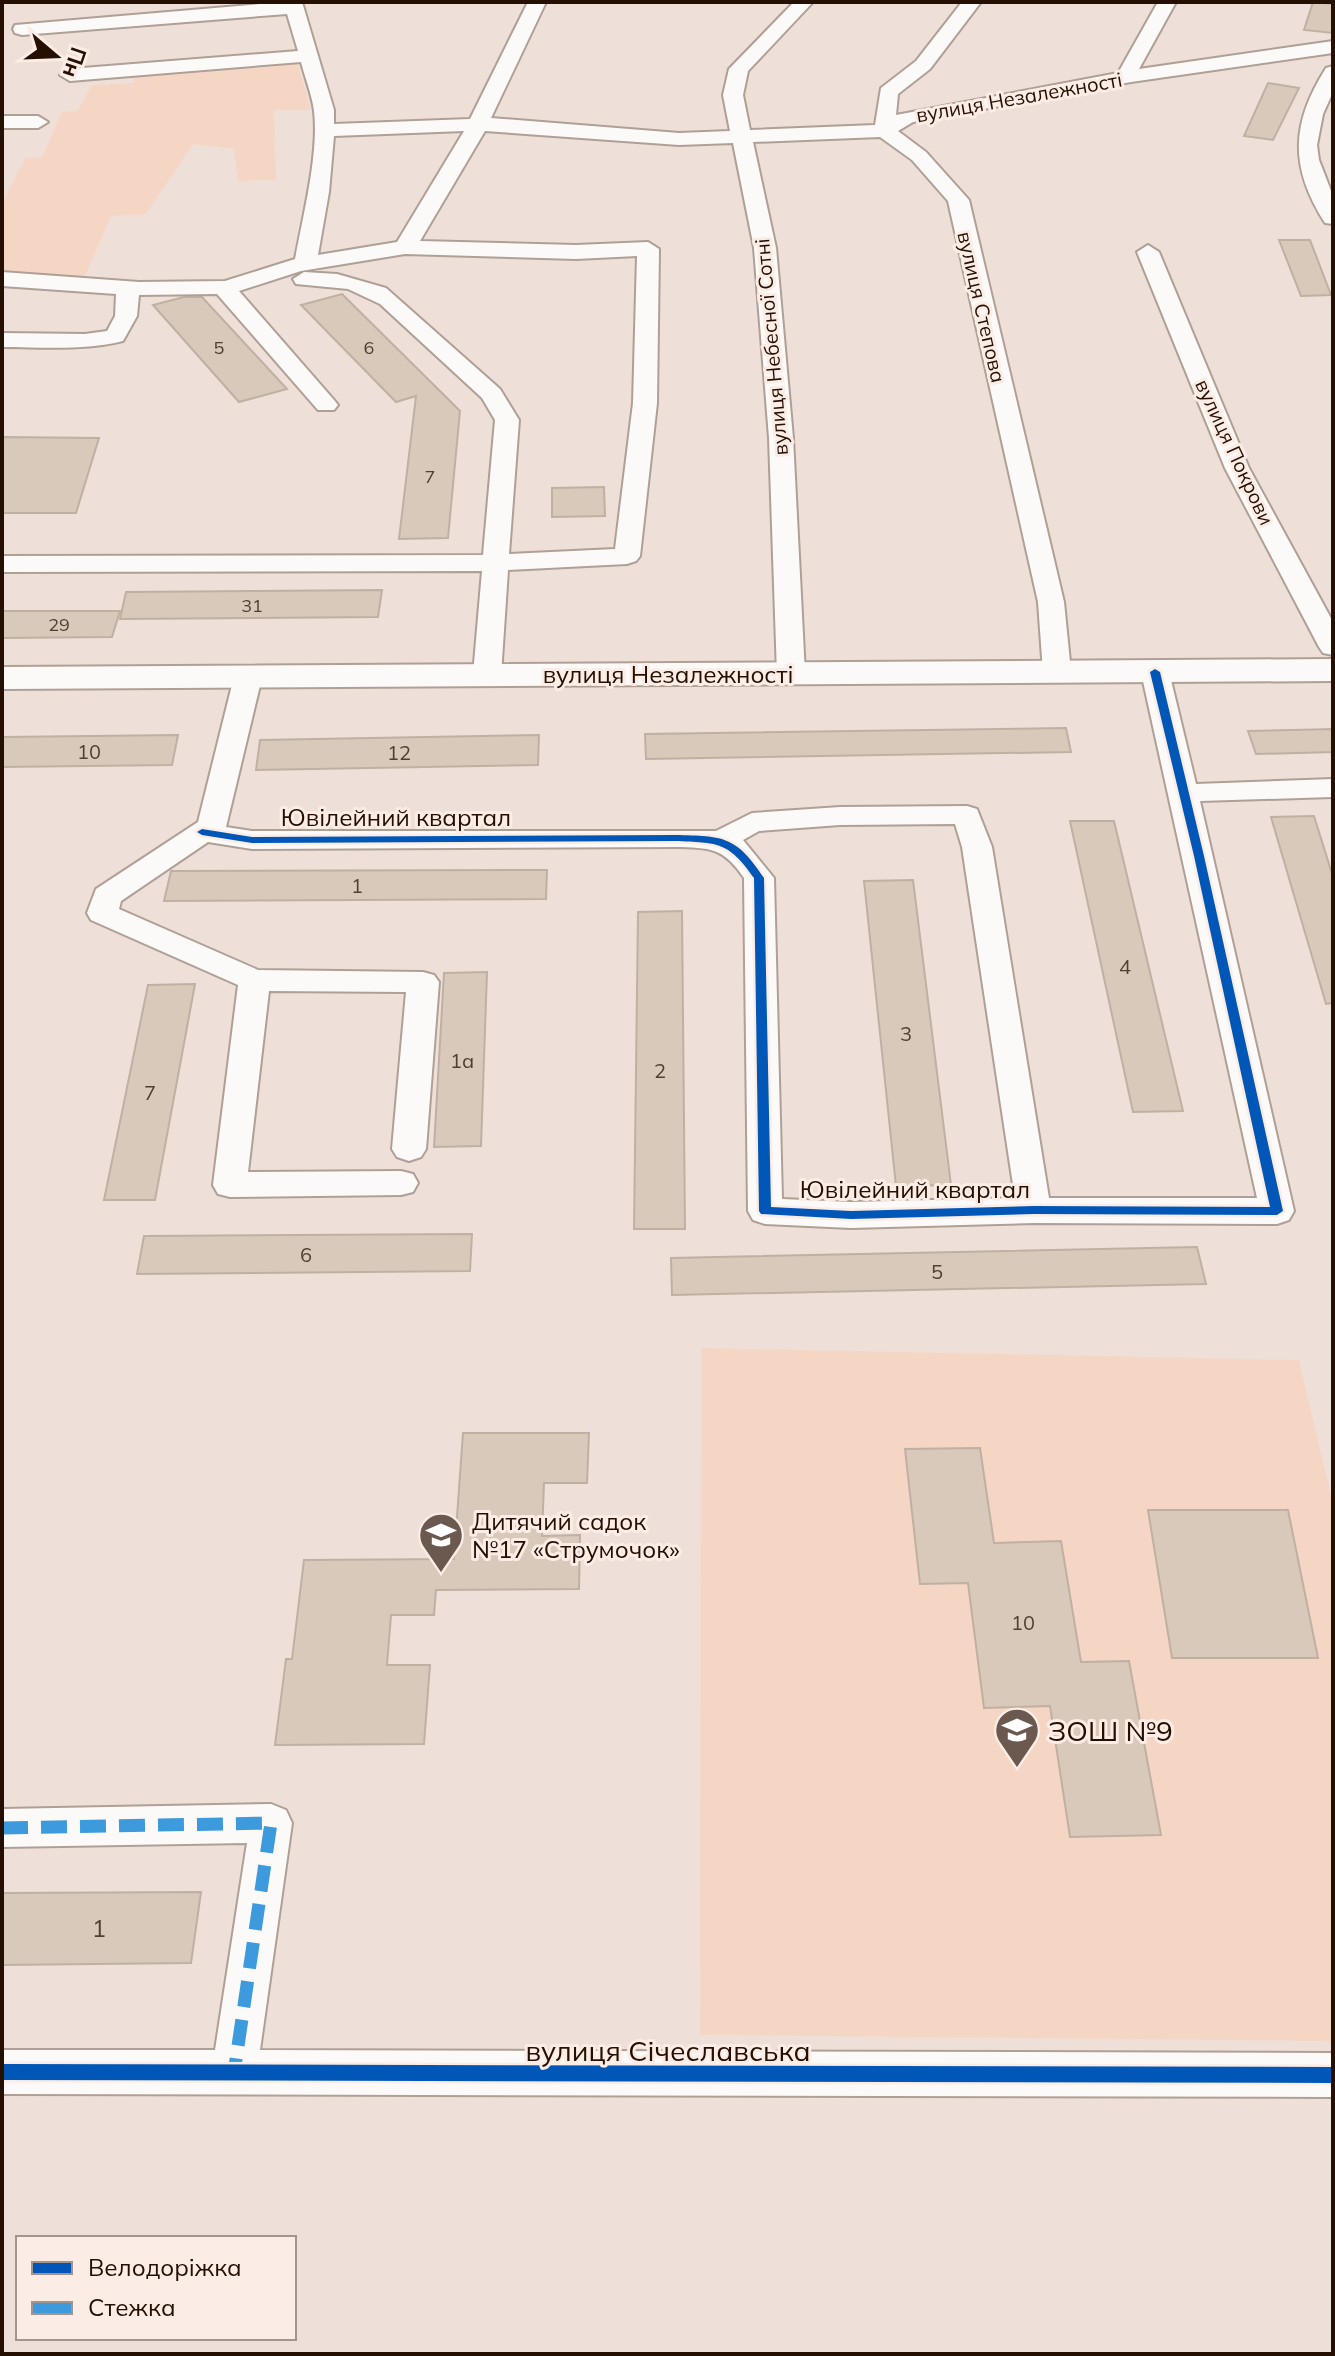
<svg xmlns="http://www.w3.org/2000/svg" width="1335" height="2356" font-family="Mulish,sans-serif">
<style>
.built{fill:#f5d6c5}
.building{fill:#d8c9bb;stroke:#bfb0a2;stroke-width:2}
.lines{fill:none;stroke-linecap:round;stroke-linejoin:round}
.minor-casing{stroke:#b09f95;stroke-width:4}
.major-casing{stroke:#b09f95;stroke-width:4}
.minor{fill:#fcfaf9;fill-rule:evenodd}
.major{fill:#fcfaf9;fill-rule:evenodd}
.quiet{stroke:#3c9add;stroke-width:13;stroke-dasharray:26 13;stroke-linecap:butt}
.cycleway-casing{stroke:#fbede5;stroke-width:5}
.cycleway{fill:#0057b8;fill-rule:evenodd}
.labels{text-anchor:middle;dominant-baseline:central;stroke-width:6;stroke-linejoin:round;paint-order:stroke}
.far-number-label{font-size:18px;fill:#533e32}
.far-street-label{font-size:20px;fill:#250f03;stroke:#fbede5}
.number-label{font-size:20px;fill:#533e32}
.street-label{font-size:24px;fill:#250f03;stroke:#fbede5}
.poi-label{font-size:24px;fill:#250f03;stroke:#fbede5;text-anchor:start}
.near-number-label{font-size:24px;fill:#533e32}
.near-poi-label{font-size:28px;fill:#250f03;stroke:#fbede5;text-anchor:start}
.near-street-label{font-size:28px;fill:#250f03;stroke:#fbede5}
</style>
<rect width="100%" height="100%" fill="#eee0d8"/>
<g class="built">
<path d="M 295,54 L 311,110 L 274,110 L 276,180 L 238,181 L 234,149 L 193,144 L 146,214 L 111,216 L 85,276 L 2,278 L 2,204 L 25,158 L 42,157 L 62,112 L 77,111 L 92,85 L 133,83 L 134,70 L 157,67 L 161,60 Z"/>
<path d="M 701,1348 L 1299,1360 L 1333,1504 L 1333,2041 L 700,2035 Z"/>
</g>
<g class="building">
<path d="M 1313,2 L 1333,4 L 1333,33 L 1304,30 Z"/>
<path d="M 1268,83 L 1299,88 L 1273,140 L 1244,136 Z"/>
<path d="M 1279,240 L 1310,240 L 1331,295 L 1301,296 Z"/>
<path d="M 342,294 L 460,411 L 448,538 L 399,539 L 416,396 L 396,402 L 301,305 Z"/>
<path d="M 184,297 L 202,297 L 287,389 L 239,402 L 153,305 Z"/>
<path d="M 2,437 L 99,438 L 76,513 L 2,513 Z"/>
<path d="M 604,487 L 605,516 L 552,517 L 552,488 Z"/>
<path d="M 382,590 L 378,617 L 120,619 L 126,592 Z"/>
<path d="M 2,611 L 120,611 L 112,637 L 2,638 Z"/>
<path d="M 1066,728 L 1071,752 L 646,759 L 645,734 Z"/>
<path d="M 1333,729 L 1333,752 L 1256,754 L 1248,731 Z"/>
<path d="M 178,735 L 172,765 L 2,767 L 2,737 Z"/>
<path d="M 539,735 L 538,765 L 256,770 L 260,740 Z"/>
<path d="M 1314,816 L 1333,877 L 1333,1003 L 1326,1004 L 1271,817 Z"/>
<path d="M 1070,821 L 1114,821 L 1183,1111 L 1133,1112 Z"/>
<path d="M 547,870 L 546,899 L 164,901 L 171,871 Z"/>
<path d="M 913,880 L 951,1185 L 896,1186 L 864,881 Z"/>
<path d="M 682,911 L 685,1229 L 634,1229 L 638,912 Z"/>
<path d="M 487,972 L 481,1146 L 434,1147 L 444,973 Z"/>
<path d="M 195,984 L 155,1200 L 104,1200 L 148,985 Z"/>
<path d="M 472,1234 L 470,1271 L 137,1274 L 144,1236 Z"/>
<path d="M 1197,1247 L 1206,1284 L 672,1295 L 671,1258 Z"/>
<path d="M 463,1433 L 589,1433 L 587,1483 L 544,1483 L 542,1536 L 580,1535 L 579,1589 L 436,1590 L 434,1615 L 391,1615 L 387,1665 L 430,1665 L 424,1744 L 275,1745 L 286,1659 L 292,1659 L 304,1560 L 454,1559 Z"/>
<path d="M 980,1448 L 994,1543 L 1061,1541 L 1081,1662 L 1129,1661 L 1161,1835 L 1070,1837 L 1050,1706 L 984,1708 L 968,1583 L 920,1584 L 905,1449 Z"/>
<path d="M 1148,1510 L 1288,1510 L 1318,1658 L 1172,1658 Z"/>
<path d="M 201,1892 L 191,1963 L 2,1965 L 2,1893 Z"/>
</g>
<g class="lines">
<g class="minor-casing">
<g id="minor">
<path d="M 284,2 L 302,2 L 334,110 L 334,124 L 470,119 L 528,2 L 546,2 L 491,118 L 679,133 L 730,131 L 723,95 L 729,69 L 794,2 L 813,2 L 748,71 L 743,95 L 750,130 L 875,125 L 881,88 L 916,61 L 962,2 L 981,2 L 930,69 L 898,94 L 896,115 L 1118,73 L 1158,2 L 1176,2 L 1139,69 L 1333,41 L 1333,53 L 1131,82 L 913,122 L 898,131 L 926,152 L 969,200 L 1064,602 L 1071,672 L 1067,678 L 1057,680 L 1047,678 L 1043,672 L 1038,602 L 948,201 L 912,160 L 880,137 L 753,142 L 776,248 L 793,438 L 805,674 L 801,680 L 791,682 L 781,680 L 777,674 L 769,438 L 754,248 L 733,143 L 679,145 L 485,131 L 420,241 L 576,245 L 648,242 L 659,249 L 657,403 L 640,556 L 636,561 L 627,564 L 508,570 L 501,675 L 497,681 L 487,683 L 477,681 L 473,675 L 482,571 L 2,572 L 2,556 L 483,555 L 495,420 L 482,398 L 380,304 L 348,289 L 296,284 L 293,279 L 304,272 L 337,274 L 386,288 L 500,389 L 519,420 L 509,554 L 615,549 L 633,403 L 637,256 L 576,259 L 405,254 L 301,271 L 239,291 L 334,400 L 338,405 L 334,410 L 318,410 L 217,294 L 139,295 L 137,316 L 123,341 C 83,351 43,347 2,347 L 2,333 L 85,334 L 107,331 L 115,316 L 116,294 L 2,286 L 2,272 L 139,282 L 225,281 L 295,259 C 303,216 319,153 314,111 C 312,95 305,78 301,62 L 70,81 L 60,75 L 70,69 L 298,51 L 287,14 L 22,35 L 15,33 L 13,29 L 15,25 ZM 464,131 L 397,242 L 318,255 L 329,192 L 334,136 Z"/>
<path d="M 1333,66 L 1333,92 L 1323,114 L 1317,145 L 1319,160 L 1333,196 L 1333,224 L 1325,223 C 1289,167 1291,123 1326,68 Z"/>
<path d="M 2,116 L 38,116 L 48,122 L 38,128 L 2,128 Z"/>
<path d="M 1148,245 L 1159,252 L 1249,468 L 1333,622 L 1333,655 L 1323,653 L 1319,647 L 1225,468 L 1137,252 Z"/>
<path d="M 1155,664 L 1165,666 L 1169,672 L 1196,784 L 1333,779 L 1333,797 L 1200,801 L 1294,1211 L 1289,1220 L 1277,1224 L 1034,1223 L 851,1228 L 765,1224 L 753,1220 L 748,1211 L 744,878 C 723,847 710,848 675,847 L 252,849 L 208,842 L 121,901 L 119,909 L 258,970 L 423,972 L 434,975 L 439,982 L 426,1149 L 421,1157 L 409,1161 L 397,1157 L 392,1149 L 406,992 L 269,991 L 248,1172 L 401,1171 L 413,1174 L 418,1183 L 413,1192 L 401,1195 L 230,1197 L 218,1194 L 213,1185 L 238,985 L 91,920 L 87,913 L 96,889 L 198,822 L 234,677 L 238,671 L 248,669 L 258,671 L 262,677 L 226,827 L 252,831 L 716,831 L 752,813 L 840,807 L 967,806 L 977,809 L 992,847 L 1049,1198 L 1257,1198 L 1141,672 L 1145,666 ZM 955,824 L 962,847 L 1015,1198 L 851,1202 L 782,1199 L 774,878 L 743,840 L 759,831 L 840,825 Z"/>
<path d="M 271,1804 L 286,1810 L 292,1823 L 260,2050 L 1333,2053 L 1333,2097 L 2,2094 L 2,2050 L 215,2050 L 247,1843 L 2,1847 L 2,1809 Z"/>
</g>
</g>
<g class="major-casing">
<path id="major" d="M 1333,659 L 1333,681 L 2,689 L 2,667 Z"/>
</g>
<use href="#minor" class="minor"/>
<use href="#major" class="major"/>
<path class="quiet" d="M 2,1828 L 271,1823 L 234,2073"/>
<g class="cycleway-casing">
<g id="cycleway">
<path d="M 1155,669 L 1160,672 L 1204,856 L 1283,1211 L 1277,1215 L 1034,1214 L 851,1219 L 761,1214 L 759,1211 L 754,878 C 728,841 718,843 675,841 L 252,843 L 202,835 L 197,832 L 202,829 L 252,837 L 675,835 C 724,836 736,836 764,878 L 771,1207 L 851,1211 L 1034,1206 L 1270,1207 L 1194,856 L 1150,672 Z"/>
<path d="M 2,2064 L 1333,2067 L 1333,2083 L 2,2080 Z"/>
</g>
</g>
<use href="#cycleway" class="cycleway"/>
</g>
<defs>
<g id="school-pin" transform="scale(2.3)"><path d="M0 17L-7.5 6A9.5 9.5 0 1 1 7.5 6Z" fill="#6b584e" stroke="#fbede5"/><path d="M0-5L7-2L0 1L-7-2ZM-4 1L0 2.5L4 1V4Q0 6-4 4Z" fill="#fff"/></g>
</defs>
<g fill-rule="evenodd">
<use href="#school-pin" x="441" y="1535"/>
<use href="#school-pin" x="1017" y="1730"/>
</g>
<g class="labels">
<g class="far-number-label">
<text x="219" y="347">5</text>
<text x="369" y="347">6</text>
<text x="430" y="476">7</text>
<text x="252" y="605">31</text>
<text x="59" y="624">29</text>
</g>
<g class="far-street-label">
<text transform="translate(1019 97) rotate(-10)">вулиця Незалежності</text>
<text transform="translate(982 307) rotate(77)">вулиця Степова</text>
<text transform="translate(771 347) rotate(-95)">вулиця Небесної Сотні</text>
<text transform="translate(1235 452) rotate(65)">вулиця Покрови</text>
</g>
<g class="number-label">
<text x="89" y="751">10</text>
<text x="399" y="752">12</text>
<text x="357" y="885">1</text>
<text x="1125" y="966">4</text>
<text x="906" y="1033">3</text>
<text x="462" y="1060">1а</text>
<text x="660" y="1070">2</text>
<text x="150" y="1092">7</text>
<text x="306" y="1254">6</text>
<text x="937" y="1271">5</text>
<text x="1023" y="1622">10</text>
</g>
<g class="street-label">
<text x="668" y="674">вулиця Незалежності</text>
<text x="396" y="817">Ювілейний квартал</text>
<text x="915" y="1189">Ювілейний квартал</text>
</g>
<g class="poi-label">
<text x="472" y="1521">Дитячий садок<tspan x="472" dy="28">№17 «Струмочок»</tspan></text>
</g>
<g class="near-number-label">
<text x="99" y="1928">1</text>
</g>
<g class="near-poi-label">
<text x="1048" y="1730">ЗОШ №9</text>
</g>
<g class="near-street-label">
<text x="668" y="2050">вулиця Січеславська</text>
</g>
</g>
<rect width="1335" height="2356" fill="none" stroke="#250f03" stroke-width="8"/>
<rect x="16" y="2236" width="280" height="104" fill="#fbede5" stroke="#a5948b" stroke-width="2"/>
<rect x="32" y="2262" width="40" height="12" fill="#0057b8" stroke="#a5948b" stroke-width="2"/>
<text x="88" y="2276" font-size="24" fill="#250f03">Велодоріжка</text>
<rect x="32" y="2302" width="40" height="12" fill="#3c9add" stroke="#a5948b" stroke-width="2"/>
<text x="88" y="2316" font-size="24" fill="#250f03">Стежка</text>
<g transform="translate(56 56) rotate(109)" stroke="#fbede5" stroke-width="6" paint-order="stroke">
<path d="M0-6L14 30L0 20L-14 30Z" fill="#250f03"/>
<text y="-12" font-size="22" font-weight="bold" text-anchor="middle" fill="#250f03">Пн</text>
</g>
</svg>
